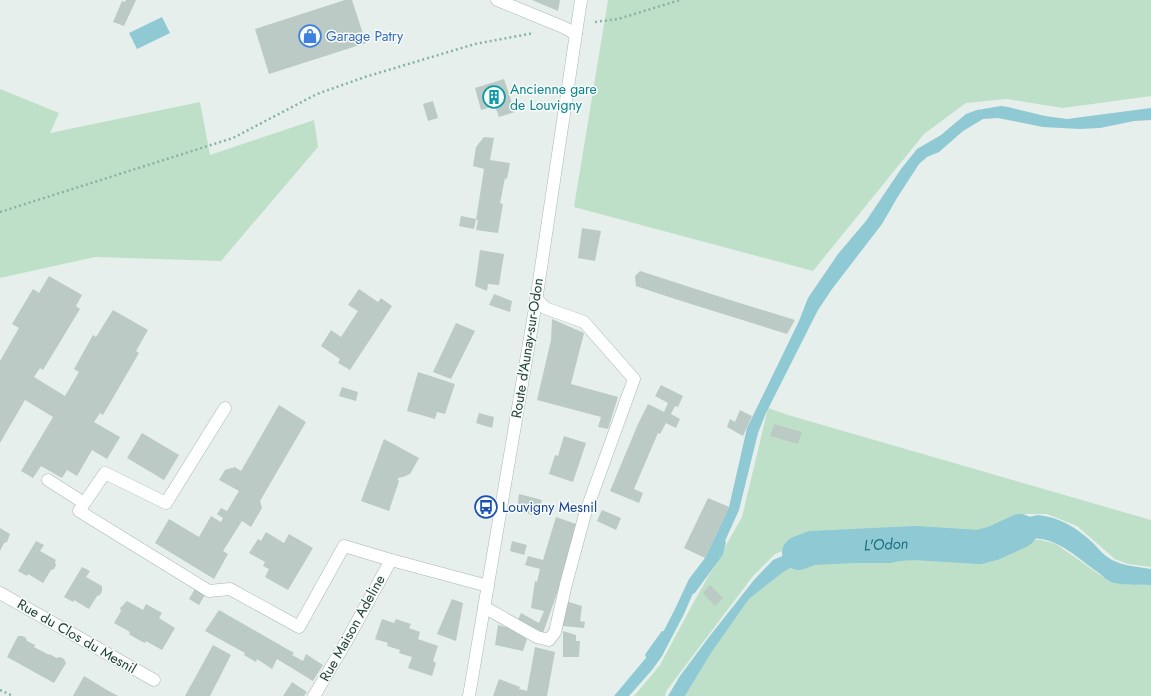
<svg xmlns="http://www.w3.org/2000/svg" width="1151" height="696" font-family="Jost,sans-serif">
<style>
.green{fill:#bfe0c8}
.water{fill:#8ec9d4}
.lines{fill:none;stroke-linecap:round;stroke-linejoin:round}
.stream{stroke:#8ec9d4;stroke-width:5.5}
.river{stroke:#8ec9d4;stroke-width:34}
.building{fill:#bbcac4}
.minor-casing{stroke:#a8b8b2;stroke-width:13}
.path{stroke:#86b3a5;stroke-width:2.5;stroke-dasharray:2 3;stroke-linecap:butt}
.minor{stroke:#fff;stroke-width:12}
.labels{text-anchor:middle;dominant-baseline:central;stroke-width:3;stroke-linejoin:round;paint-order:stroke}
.shop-label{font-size:14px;fill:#366cbe;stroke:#f7fbf9;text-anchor:start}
.culture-label{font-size:14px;fill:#0d838f;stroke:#f7fbf9;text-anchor:start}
.street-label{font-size:14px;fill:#24423a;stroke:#f7fbf9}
.transit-label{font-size:14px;fill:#164399;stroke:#f7fbf9;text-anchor:start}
.water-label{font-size:15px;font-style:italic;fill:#1c6f80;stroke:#f7fbf9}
</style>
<rect width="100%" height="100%" fill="#e6efeb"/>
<g class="green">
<path d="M 608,0 L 1151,0 L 1151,96 L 1063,108 L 1007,99 L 966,103 L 924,134 L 813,271 L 574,207 Z"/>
<path d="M 0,89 L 59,113 L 50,133 L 200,102 L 210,155 L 314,120 L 318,147 L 221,261 L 95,257 L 0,278 Z"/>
<path d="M 768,408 L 788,415 L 1151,520 L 1151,567 L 1128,564 L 1115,559 L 1077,526 L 1047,514 L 1024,514 L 991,539 L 979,543 L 945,541 L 925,536 L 898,536 L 882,540 L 827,542 L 811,540 L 775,554 L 753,576 L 667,690 L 665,696 L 634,696 L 660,665 L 696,598 L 742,517 Z"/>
<path d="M 1030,539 L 1041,540 L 1056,544 L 1110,582 L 1125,584 L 1151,585 L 1151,696 L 685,696 L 711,653 L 749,599 L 782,573 L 792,567 L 803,563 L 819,562 L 857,563 L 891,563 L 920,557 L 957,562 L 992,561 C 1005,556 1015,541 1030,539 Z"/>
</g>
<g class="water">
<path d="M 162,17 L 170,33 L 137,49 L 129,33 Z"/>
<path d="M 1001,106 L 1008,107 L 1045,116 L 1067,119 L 1151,108 L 1151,120 L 1134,121 L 1100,128 L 1080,129 L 1043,127 L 998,118 L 983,119 L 963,131 L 939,152 L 927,157 L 919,164 L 897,198 L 882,224 L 832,289 L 818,310 L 766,413 L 758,433 L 739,510 L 715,563 L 697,584 L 684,614 L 662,656 L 652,670 L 629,696 L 614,696 L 656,646 L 675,609 L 689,579 L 705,558 L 729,507 L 747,428 L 799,321 L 808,298 L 838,254 L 866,221 L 901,169 L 917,149 L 941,135 L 966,114 L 977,110 Z"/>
<path d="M 1038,515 C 1059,517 1077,528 1092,542 C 1099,549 1103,555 1112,560 C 1124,566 1138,567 1151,569 L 1151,585 C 1138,584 1123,586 1111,582 C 1106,580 1103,576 1099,573 C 1078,559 1053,532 1025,540 C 1012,543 1004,558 992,561 L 957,562 L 920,557 L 891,563 L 857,563 L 819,562 L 803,563 L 792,567 L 782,573 L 749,599 L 711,653 L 685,696 L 668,696 L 680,676 L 709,637 L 754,580 L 773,560 L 811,544 L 847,547 L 880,542 L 897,538 L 923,539 L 956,547 L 969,548 L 989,543 L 1020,519 Z"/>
</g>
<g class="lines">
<g class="stream">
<path d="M 693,591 L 720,554 L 723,543"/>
<path d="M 648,655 L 663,634"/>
</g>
<path class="river" id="s1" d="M 799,553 L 812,548 L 915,543 L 979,547 L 994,543 L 1020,531"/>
</g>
<g class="building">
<path d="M 126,0 L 136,0 L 124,26 L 113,22 L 122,1 L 125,2 Z"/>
<path d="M 345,0 L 352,0 L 366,43 L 269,74 L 255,29 Z"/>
<path d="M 532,0 L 560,0 L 558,11 Z"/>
<path d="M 504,79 L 515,112 L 499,117 L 495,106 L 481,110 L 475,88 Z"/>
<path d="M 433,101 L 438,118 L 428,121 L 423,104 Z"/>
<path d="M 484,137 L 494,138 L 490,160 L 510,163 L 507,179 L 505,178 L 500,203 L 503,204 L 498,233 L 476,230 L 478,220 L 476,220 L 484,169 L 473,166 L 476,147 Z"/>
<path d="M 461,216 L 476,219 L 474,229 L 459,226 Z"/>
<path d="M 582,228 L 601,231 L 595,261 L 578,258 Z"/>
<path d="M 480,250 L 504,254 L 499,285 L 488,284 L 487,291 L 475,286 Z"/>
<path d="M 640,271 L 730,300 L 795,320 L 787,334 L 675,299 L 636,286 L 635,276 Z"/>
<path d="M 49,276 L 82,295 L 76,306 L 80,309 L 43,370 L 40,368 L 34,377 L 65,396 L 79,372 L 74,369 L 93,335 L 96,337 L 113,310 L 148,330 L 136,351 L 139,353 L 103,415 L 100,413 L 94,422 L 120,437 L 107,459 L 92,450 L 77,476 L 67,470 L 62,478 L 41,466 L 33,478 L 21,471 L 53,417 L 25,400 L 0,443 L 0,361 L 19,328 L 12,324 L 33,289 L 39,293 Z"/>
<path d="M 359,289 L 378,302 L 381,298 L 392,306 L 350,370 L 338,363 L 340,359 L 321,346 L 331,330 L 341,337 L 358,311 L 348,305 Z"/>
<path d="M 494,294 L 512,301 L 510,312 L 489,305 Z"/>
<path d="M 552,319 L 584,333 L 571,384 L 618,397 L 608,429 L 598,427 L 601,417 L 537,400 L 551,340 Z"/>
<path d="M 456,323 L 475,331 L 451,379 L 433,372 Z"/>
<path d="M 418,372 L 455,384 L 445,414 L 437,412 L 435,419 L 407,411 Z"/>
<path d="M 661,385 L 683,396 L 678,407 L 675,406 L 671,414 L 680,419 L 676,428 L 666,423 L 660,434 L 658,433 L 634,489 L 643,493 L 639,503 L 610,491 L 638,424 L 648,404 L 664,412 L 668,403 L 655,396 Z"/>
<path d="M 342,387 L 358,392 L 356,401 L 339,396 Z"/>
<path d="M 279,405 L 306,422 L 260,501 L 262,508 L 251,527 L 242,521 L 223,551 L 228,554 L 214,579 L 155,543 L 169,519 L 199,537 L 211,516 L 221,522 L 223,518 L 217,514 L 221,508 L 227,511 L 239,491 L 219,480 L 225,470 L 235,467 L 241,471 Z"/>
<path d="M 740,410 L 752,416 L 743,436 L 727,427 L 730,419 L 735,422 Z"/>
<path d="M 479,413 L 494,417 L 492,428 L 476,423 Z"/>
<path d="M 774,424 L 802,432 L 798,444 L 770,436 Z"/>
<path d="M 142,433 L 179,455 L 164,480 L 127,458 Z"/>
<path d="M 564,436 L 586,443 L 573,482 L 549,474 L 555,455 L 558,456 Z"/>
<path d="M 384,439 L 419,458 L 410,474 L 403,477 L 398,478 L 398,480 L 399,481 L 389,511 L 361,501 Z"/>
<path d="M 519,494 L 542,500 L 538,516 L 517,511 Z"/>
<path d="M 708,498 L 729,507 L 705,558 L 684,548 Z"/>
<path d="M 602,510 L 621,518 L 616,530 L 597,521 Z"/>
<path d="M 556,517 L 576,524 L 560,585 L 543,633 L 518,620 L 521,613 L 539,623 L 544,611 L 531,608 L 535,581 L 537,582 L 540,569 L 525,565 L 528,556 L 543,560 Z"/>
<path d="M 0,528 L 10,534 L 7,542 L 4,543 L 0,551 Z"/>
<path d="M 266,532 L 284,543 L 289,534 L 313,548 L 288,590 L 265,577 L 269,569 L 263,566 L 265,562 L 249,553 L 258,539 L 261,541 Z"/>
<path d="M 36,541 L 44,545 L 40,551 L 56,560 L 55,562 L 56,565 L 54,569 L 51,570 L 43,583 L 28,574 L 27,576 L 18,571 Z"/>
<path d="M 512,541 L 527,545 L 524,555 L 510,551 Z"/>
<path d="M 82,567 L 90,571 L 86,577 L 102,586 L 102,591 L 100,595 L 97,596 L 89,609 L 74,600 L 73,602 L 64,597 Z"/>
<path d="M 710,585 L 723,598 L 715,606 L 703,593 Z"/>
<path d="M 196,587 L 206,593 L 199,605 L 189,599 Z"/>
<path d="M 452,599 L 463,603 L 456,641 L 437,634 Z"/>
<path d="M 127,601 L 143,610 L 146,604 L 162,613 L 159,618 L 175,628 L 162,650 L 146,641 L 145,643 L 137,639 L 129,634 L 130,632 L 114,623 L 121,611 L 120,608 Z"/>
<path d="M 566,601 L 582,606 L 580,621 L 585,622 L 584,628 L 563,626 Z"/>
<path d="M 219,610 L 294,653 L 292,655 L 303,661 L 306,654 L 323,665 L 313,681 L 277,659 L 272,669 L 257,659 L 256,662 L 244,655 L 245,653 L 205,631 Z"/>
<path d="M 382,619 L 394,623 L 396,619 L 411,624 L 409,628 L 420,632 L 418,639 L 438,646 L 433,661 L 436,663 L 432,676 L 408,668 L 412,657 L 399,653 L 400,650 L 387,646 L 388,643 L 375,639 Z"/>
<path d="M 498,625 L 516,630 L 527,639 L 523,651 L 495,645 Z"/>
<path d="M 563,631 L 576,635 L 576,641 L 580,641 L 579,657 L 563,657 Z"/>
<path d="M 18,636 L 22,636 L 26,638 L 27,641 L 35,645 L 34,647 L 49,655 L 49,654 L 57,658 L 60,657 L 64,659 L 66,663 L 54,683 L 7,657 Z"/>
<path d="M 213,645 L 231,655 L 210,696 L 185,696 Z"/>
<path d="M 535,647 L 555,652 L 547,696 L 493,696 L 499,679 L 520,687 L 519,689 L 527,691 Z"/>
<path d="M 84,676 L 107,690 L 118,696 L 73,696 Z"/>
<path d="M 292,682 L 307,692 L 304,696 L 283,696 Z"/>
</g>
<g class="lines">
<g class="minor-casing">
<g id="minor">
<path d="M 497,0 L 563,27 L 576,34"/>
<path d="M 225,408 L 166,503 L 105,473 L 79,511 L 209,591 L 230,589 L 299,627 L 344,546 L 391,560"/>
<path d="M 48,480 L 84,503"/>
<path d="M 0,593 L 154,680"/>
<path d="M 484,607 L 537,637 L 549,640 L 555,632 L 566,584 L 585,514 L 634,379 L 584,322 L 545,308 L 536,298"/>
<path d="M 314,696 L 346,642 L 391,560 L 488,586"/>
<path d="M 469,696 L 535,308 L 581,0"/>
</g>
</g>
<g class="path">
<path d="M 595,22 L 618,19 L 680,0"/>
<path d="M 0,212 L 233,138 L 317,94 L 365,77 L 475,44 L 534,33"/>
<path d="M 0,690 L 13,696"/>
</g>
<use href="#minor" class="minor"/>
</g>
<defs>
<g id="shop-ring" transform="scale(1.15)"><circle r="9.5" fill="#f7fbf9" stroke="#3f7fe0" stroke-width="1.5"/><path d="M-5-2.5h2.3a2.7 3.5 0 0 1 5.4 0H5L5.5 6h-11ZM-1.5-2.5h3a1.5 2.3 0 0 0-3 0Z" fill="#3f7fe0"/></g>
<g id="building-ring" transform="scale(1.15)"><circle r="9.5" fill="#f7fbf9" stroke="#0f9aa8" stroke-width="1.5"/><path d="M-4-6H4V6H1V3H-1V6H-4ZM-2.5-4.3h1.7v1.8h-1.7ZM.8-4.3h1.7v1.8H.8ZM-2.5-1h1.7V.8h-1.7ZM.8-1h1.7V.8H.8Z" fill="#0f9aa8"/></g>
<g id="bus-ring" transform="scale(1.15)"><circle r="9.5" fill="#f7fbf9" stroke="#1a4fb4" stroke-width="1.5"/><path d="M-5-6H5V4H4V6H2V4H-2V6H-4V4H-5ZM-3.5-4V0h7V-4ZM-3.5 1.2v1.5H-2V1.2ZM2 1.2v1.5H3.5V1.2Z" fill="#1a4fb4"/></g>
</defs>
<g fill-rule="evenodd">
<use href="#shop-ring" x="310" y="36"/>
<use href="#building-ring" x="494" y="97"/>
<use href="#bus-ring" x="486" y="507"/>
</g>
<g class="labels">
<g class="shop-label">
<text x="326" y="36">Garage Patry</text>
</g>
<g class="culture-label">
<text x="510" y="89">Ancienne gare<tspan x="510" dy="16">de Louvigny</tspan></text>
</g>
<g class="street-label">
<text transform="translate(527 348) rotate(-81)">Route d'Aunay-sur-Odon</text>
<text transform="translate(352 628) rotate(-61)">Rue Maison Adeline</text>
<text transform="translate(77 636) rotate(30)">Rue du Clos du Mesnil</text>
</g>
<g class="transit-label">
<text x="502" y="507">Louvigny Mesnil</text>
</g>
<g class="water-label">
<text stroke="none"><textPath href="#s1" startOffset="88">L'Odon</textPath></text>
</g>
</g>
</svg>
